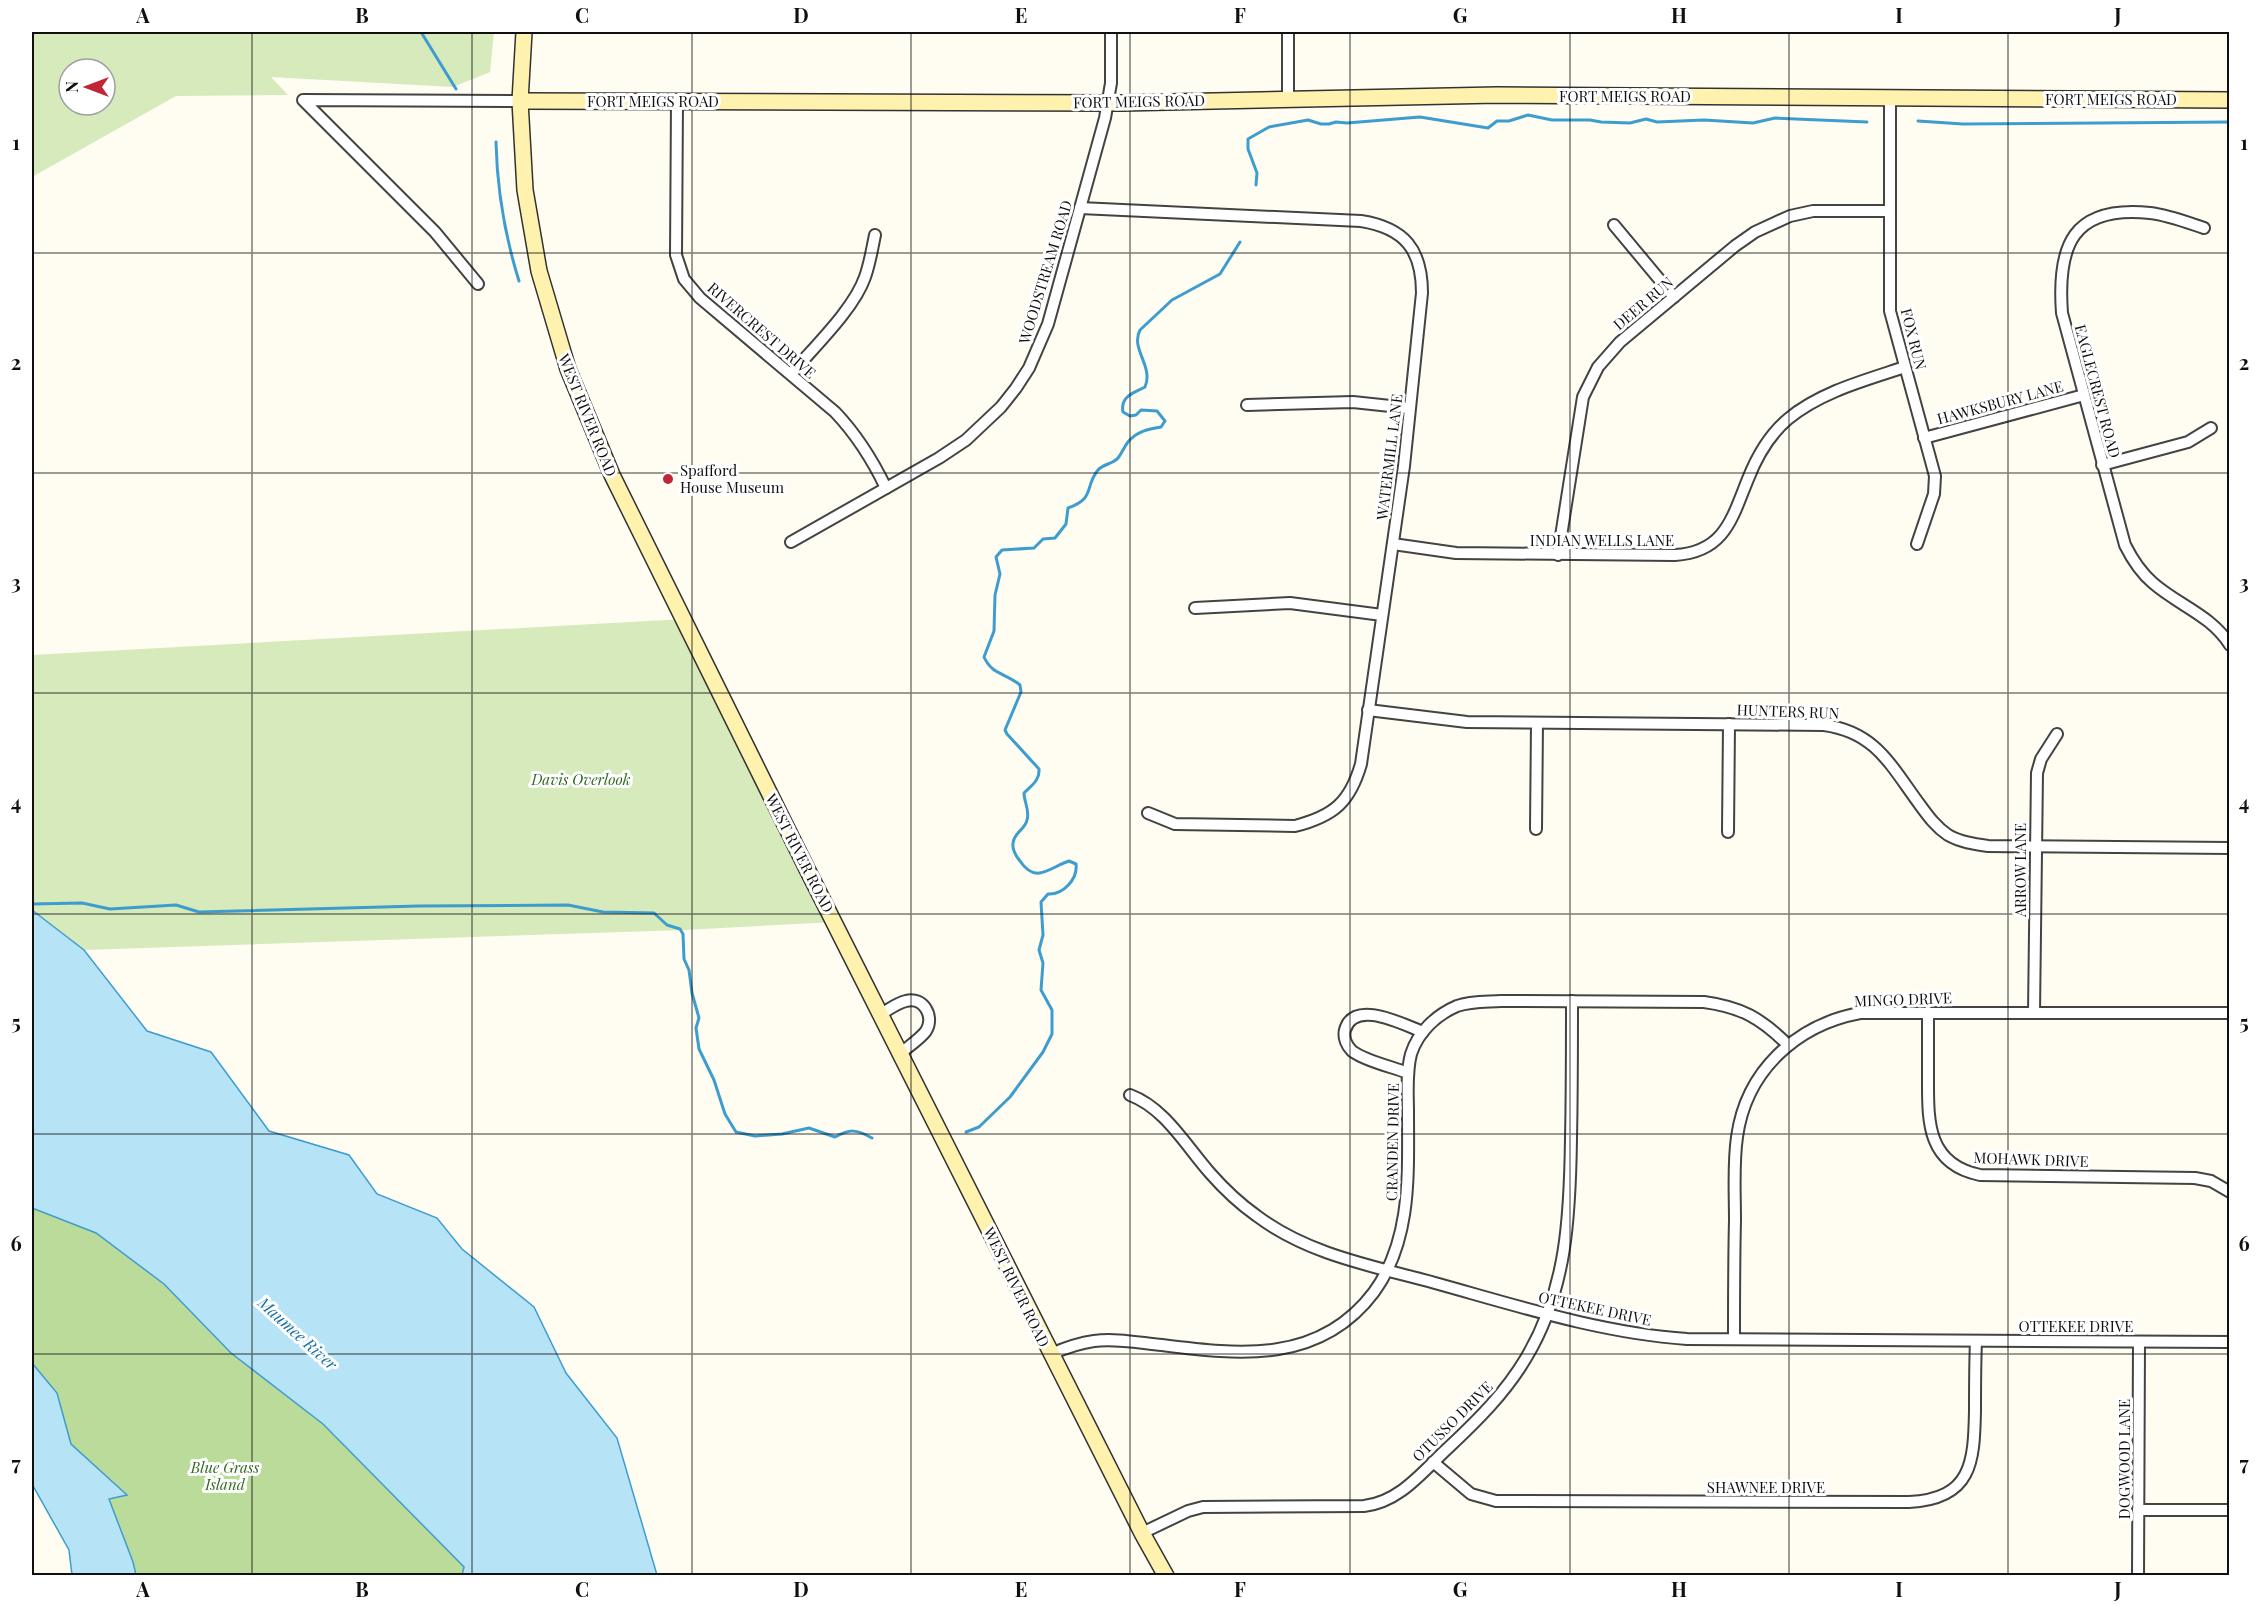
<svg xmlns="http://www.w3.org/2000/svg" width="2261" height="1607" font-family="'Playfair Display',serif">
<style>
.green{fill:#d6eabb;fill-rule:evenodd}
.forest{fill:#bbdb9a}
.water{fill:#b7e3f7;stroke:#3d9dce;stroke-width:1.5}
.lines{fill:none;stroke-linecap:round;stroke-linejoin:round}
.stream{stroke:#3d9dce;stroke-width:3}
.street-casing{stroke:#434343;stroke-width:14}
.secondary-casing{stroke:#323232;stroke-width:18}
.street{stroke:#fff;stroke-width:10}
.secondary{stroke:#fff1ae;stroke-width:15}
.grid{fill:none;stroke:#101010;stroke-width:1.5;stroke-opacity:0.55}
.poi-dot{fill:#c12637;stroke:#fff;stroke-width:2}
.labels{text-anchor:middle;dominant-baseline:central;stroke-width:6;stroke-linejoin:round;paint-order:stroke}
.street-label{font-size:15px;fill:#101010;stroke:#fff}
.poi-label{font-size:15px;fill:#101010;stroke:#fff;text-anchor:start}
.park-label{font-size:15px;font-style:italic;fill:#32691f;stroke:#fff}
.water-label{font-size:16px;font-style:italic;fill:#176fa3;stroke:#fff}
.neatline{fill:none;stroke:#101010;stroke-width:2}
.grid-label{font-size:20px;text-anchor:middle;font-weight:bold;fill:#101010}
</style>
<rect width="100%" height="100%" fill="#fffcf2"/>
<g class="green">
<path d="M 32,32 L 494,32 L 490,72 L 453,87 L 271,77 L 288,95 L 176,96 L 32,177 ZM 69,69 L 105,69 L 105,105 L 69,105 Z"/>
<path d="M 684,619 L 834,922 L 684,930 L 84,950 L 32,910 L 32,655 Z"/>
</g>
<path class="forest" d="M 32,1208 L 96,1233 L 164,1284 L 231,1353 L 323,1424 L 464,1567 L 462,1575 L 136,1575 L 133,1562 L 108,1499 L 127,1495 L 71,1444 L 57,1393 L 32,1363 Z"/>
<g class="water">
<path d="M 32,910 L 84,950 L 147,1031 L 211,1052 L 269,1131 L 349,1155 L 377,1194 L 437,1218 L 462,1249 L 534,1307 L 566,1373 L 617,1438 L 657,1575 L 462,1575 L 464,1567 L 323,1424 L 231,1353 L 164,1284 L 96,1233 L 32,1208 Z"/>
<path d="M 32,1363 L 57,1393 L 71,1444 L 127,1495 L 109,1499 L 133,1562 L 136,1575 L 72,1575 L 69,1550 L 32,1484 Z"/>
</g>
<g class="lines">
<g class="stream">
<path d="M 421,32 L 456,89"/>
<path d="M 1918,121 L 1963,124 L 2230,122"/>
<path d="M 496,142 C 497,189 505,236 519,281"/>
<path d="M 1256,185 L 1257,173 L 1248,149 L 1248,139 L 1269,127 L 1308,120 L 1321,124 L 1329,124 L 1336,122 L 1347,123 L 1420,117 L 1488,128 L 1497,121 L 1509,121 L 1528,115 L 1552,120 L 1590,120 L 1601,122 L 1630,123 L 1646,119 L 1657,122 L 1704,120 L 1753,123 L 1775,118 L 1867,122"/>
<path d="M 32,904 L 82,903 L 110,909 L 176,905 L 199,912 L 419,906 L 568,905 L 603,912 L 654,913 L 667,925 L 680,929 L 683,934 L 684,959 L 689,970 L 692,993 L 699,1018 L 696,1028 L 699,1049 L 714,1080 L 725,1114 L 736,1132 L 755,1136 L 782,1134 L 809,1128 L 835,1137 C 850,1129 856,1129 872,1138"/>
<path d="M 966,1132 L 979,1127 L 1010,1097 L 1043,1052 L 1052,1034 L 1052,1010 L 1041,990 L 1043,963 L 1039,950 L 1043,935 L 1041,902 L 1048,894 C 1063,895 1078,879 1076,864 L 1069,861 C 1050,867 1036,885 1020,861 C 1016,856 1012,850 1013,843 C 1014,832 1025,830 1027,820 C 1030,810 1024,802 1024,793 C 1032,785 1040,780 1039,769 L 1007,734 L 1005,730 L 1021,692 L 1020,685 C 1006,673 992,675 984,657 L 994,631 L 995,595 L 1000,574 L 996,557 L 1002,550 L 1034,548 L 1043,539 L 1055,538 L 1066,524 L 1068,508 C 1096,498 1084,487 1098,470 C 1103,464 1113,464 1118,458 C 1122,453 1124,447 1128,442 C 1137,431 1149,429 1161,427 L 1165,421 L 1157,411 L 1141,410 L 1136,415 L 1130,416 L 1123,412 C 1120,396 1134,393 1145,387 C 1154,366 1130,349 1140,330 L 1172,300 L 1220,274 L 1240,242"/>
</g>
<g class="street-casing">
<g id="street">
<path d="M 1288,32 L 1288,98"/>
<path d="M 1890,98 L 1890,311 L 1935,476 L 1934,494 L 1917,544"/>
<path d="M 677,101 L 676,255 L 684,279 L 700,298 L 835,412 C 857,435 872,459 886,488"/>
<path d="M 1080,208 L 1361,221 C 1405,228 1422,250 1422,293 L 1404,466 L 1361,764 C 1350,802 1334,816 1295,826 L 1175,824 L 1148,813"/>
<path d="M 1614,225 L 1674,297"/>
<path d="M 2204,228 C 2186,222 2168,215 2150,213 C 2072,205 2057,246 2062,313 L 2125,545 C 2132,559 2140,572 2153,583 C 2178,605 2211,615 2230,645"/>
<path d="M 478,284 L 435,232 L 303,100 L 520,101"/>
<path d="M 791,374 C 814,347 854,309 865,277 C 870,263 872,249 875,235"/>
<path d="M 1247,405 L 1353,402 L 1409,408"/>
<path d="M 1924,438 L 2084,395"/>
<path d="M 2102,465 L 2188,442 L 2211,428"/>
<path d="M 791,542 L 939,458 L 966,440 L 1001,407 L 1016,388 L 1029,368 L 1048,324 L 1105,118 L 1111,83 L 1111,32"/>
<path d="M 1393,544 L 1456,553 L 1675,555 C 1725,552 1732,518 1748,479 C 1757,456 1769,435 1788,419 C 1820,392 1866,380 1905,367"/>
<path d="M 1558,555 L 1583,397 L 1598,367 L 1620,342 L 1735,246 L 1755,232 L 1790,216 L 1813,211 L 1889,211"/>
<path d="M 1195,608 L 1290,603 L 1382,615"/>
<path d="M 1368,710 L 1467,722 L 1824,725 C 1876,732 1891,766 1920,805 C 1928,816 1936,827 1948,835 C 1960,842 1974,844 1988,846 L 2230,848"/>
<path d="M 1536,829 L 1537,723"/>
<path d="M 1728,832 L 1729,724"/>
<path d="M 1928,1012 C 1928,1033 1928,1055 1928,1077 C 1928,1120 1926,1164 1980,1175 L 2195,1178 L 2211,1181 L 2230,1192"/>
<path d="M 2034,1012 L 2037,773 L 2041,759 L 2057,734"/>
<path d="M 881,1014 C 888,1010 897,1003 906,1001 C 923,996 935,1016 926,1031 C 920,1039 909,1046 901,1053"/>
<path d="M 1408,1073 C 1393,1067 1365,1061 1352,1051 C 1347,1046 1343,1038 1345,1030 C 1354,998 1404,1025 1423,1032"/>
<path d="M 1130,1095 C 1165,1108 1186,1146 1210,1173 C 1224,1189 1240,1204 1257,1216 C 1309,1255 1373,1266 1435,1283 C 1518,1306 1601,1333 1687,1339 L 2230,1342"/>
<path d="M 1734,1339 C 1734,1299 1734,1260 1735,1220 C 1735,1193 1733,1164 1737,1137 C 1746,1071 1796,1025 1860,1013 L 2230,1013"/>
<path d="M 1051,1354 C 1065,1348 1079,1343 1094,1341 C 1116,1338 1140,1343 1162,1345 C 1240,1355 1320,1364 1374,1292 C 1412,1240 1408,1174 1408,1113 C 1408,1094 1406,1073 1411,1054 C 1418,1032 1436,1015 1457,1006 C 1471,1001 1486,1002 1501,1001 L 1704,1002 C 1741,1007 1761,1018 1788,1045"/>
<path d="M 1433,1462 L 1471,1494 L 1496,1501 L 1909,1502 C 1972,1499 1974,1462 1975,1411 C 1975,1387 1975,1364 1976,1341"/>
<path d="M 2138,1510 L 2230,1510"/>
<path d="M 1142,1533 L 1188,1511 L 1203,1507 L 1364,1506 C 1400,1502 1423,1471 1448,1448 C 1478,1420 1505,1393 1526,1358 C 1567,1290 1570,1215 1571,1138 C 1572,1092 1572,1047 1572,1001"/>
<path d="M 2138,1576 L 2139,1342"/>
</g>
</g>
<g class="secondary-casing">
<g id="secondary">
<path d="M 524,32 L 520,101 L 525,190 L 539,271 L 568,369 L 612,475 L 808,871 L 1142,1533 L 1166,1576"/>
<path d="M 520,101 L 1122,103 L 1497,95 L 2230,100"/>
</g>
</g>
<use href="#street" class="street"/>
<use href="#secondary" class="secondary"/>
</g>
<path class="grid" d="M 252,32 L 252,1576M 472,32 L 472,1576M 692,32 L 692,1576M 911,32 L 911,1576M 1130,32 L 1130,1576M 1350,32 L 1350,1576M 1570,32 L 1570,1576M 1789,32 L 1789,1576M 2008,32 L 2008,1576M 32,253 L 2230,253M 32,473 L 2230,473M 32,693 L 2230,693M 32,914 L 2230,914M 32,1134 L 2230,1134M 32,1354 L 2230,1354"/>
<circle class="poi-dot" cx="668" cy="479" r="6"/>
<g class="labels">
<g class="street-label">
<text x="1625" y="96">FORT MEIGS ROAD</text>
<text x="2111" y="99">FORT MEIGS ROAD</text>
<text x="653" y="101">FORT MEIGS ROAD</text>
<text transform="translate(1139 101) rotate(-1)">FORT MEIGS ROAD</text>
<text transform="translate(1045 272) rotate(-73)">WOODSTREAM ROAD</text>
<text transform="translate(1643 303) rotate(-40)">DEER RUN</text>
<text transform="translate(762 330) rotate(41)">RIVERCREST DRIVE</text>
<text transform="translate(1914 339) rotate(76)">FOX RUN</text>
<text transform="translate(2098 391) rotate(75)">EAGLECREST ROAD</text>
<text transform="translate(2000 402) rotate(-15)">HAWKSBURY LANE</text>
<text transform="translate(588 415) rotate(68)">WEST RIVER ROAD</text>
<text transform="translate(1389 457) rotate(-83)">WATERMILL LANE</text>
<text x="1602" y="540">INDIAN WELLS LANE</text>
<text transform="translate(1788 711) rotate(2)">HUNTERS RUN</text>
<text transform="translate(800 853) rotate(63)">WEST RIVER ROAD</text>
<text transform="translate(2020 870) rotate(-90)">ARROW LANE</text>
<text transform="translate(1903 999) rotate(-2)">MINGO DRIVE</text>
<text transform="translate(1392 1142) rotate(-89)">CRANDEN DRIVE</text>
<text transform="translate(2031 1159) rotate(2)">MOHAWK DRIVE</text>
<text transform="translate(1017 1287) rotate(64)">WEST RIVER ROAD</text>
<text transform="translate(1595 1308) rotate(12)">OTTEKEE DRIVE</text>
<text x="2076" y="1326">OTTEKEE DRIVE</text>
<text transform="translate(1452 1421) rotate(-45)">OTUSSO DRIVE</text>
<text transform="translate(2124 1459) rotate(-90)">DOGWOOD LANE</text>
<text x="1766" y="1487">SHAWNEE DRIVE</text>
</g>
<g class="poi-label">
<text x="680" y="470">Spafford<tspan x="680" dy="17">House Museum</tspan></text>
</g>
<g class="park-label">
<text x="581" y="779">Davis Overlook</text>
<text x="225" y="1467">Blue Grass<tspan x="225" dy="17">Island</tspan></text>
</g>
<g class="water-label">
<text transform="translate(298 1333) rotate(42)">Maumee River</text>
</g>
</g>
<rect width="2261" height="1607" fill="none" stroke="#ffffff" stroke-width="66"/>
<g transform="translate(87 87) rotate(270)"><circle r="28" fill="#ffffff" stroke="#9f9f9f" stroke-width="1.5"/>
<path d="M0-4.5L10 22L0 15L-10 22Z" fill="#c12637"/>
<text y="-9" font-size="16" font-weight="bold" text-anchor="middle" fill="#101010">N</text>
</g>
<rect x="33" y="33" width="2195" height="1541" class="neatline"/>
<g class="grid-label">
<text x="143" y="23">A</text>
<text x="362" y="23">B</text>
<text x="582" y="23">C</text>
<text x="801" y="23">D</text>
<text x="1021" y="23">E</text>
<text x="1240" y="23">F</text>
<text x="1460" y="23">G</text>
<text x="1679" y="23">H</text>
<text x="1899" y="23">I</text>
<text x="2118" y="23">J</text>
<text x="16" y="150">1</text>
<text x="2244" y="150">1</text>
<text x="16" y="370">2</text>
<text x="2244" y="370">2</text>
<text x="16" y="590">3</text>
<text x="2244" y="590">3</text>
<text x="16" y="810">4</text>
<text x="2244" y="810">4</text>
<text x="16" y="1030">5</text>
<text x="2244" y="1030">5</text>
<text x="16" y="1251">6</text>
<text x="2244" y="1251">6</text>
<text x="16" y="1471">7</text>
<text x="2244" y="1471">7</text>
<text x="143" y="1597">A</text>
<text x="362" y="1597">B</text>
<text x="582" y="1597">C</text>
<text x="801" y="1597">D</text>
<text x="1021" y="1597">E</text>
<text x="1240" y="1597">F</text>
<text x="1460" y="1597">G</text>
<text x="1679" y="1597">H</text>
<text x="1899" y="1597">I</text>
<text x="2118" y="1597">J</text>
</g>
</svg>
